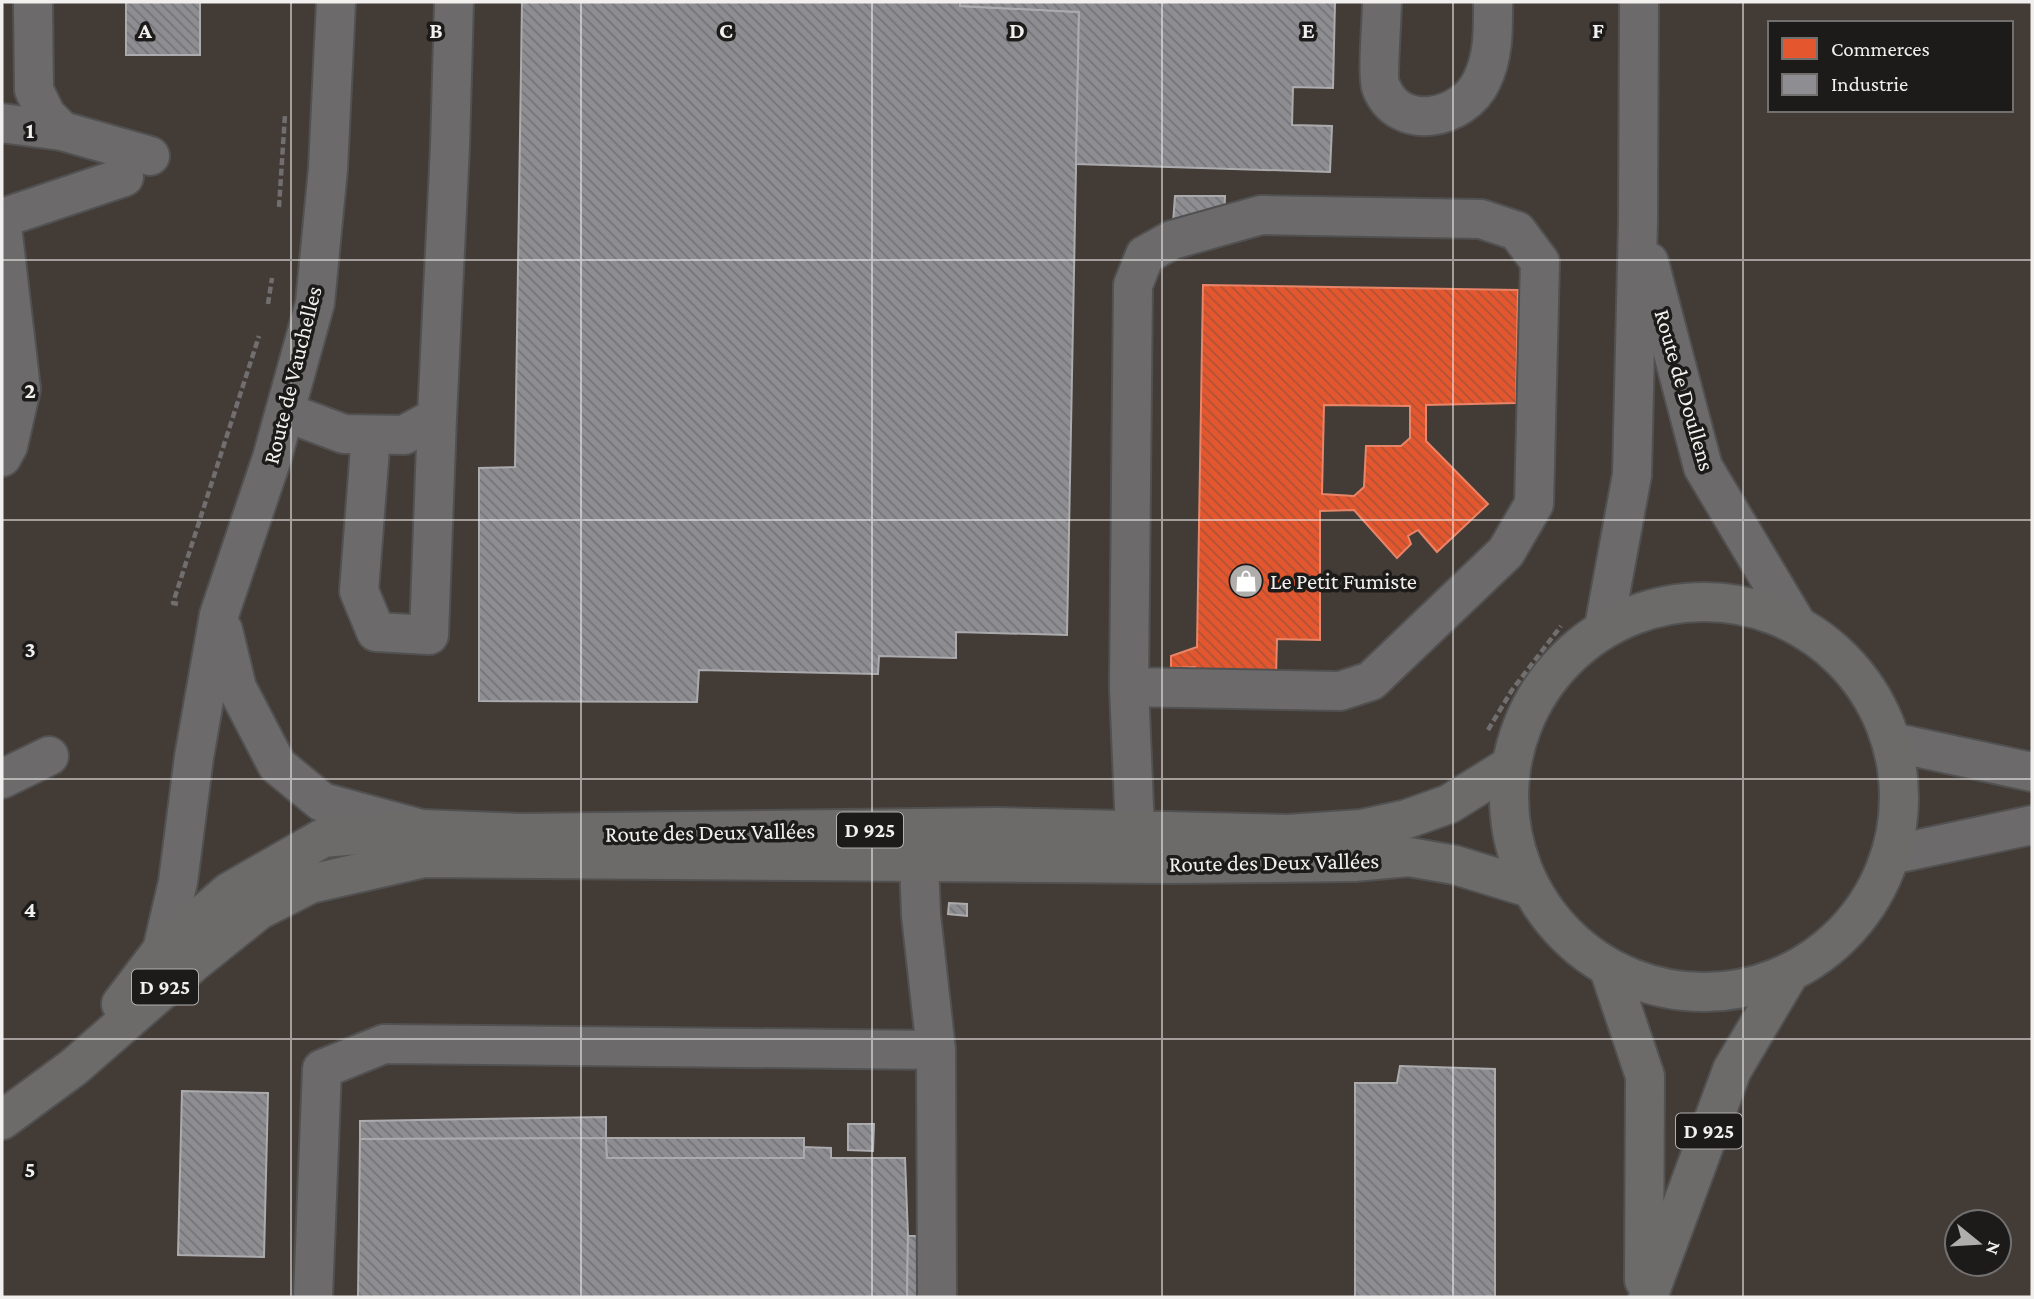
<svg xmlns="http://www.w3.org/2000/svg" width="2034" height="1299" font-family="'Crimson Pro',serif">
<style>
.built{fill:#433b36;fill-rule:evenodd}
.shops{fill:url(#shops-back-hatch);stroke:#e88568;stroke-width:2;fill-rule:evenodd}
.industry{fill:url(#industry-back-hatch);stroke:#ababae;stroke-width:2}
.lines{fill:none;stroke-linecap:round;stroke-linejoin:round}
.minor-casing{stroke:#525151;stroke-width:42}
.major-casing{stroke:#525151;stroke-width:42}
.path{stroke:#706e6e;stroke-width:4.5;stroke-dasharray:7 3.5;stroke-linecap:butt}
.minor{stroke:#6c6a6a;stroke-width:38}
.major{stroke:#6c6b6a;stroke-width:38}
.grid{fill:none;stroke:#f2f0ee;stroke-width:2;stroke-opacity:0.55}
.labels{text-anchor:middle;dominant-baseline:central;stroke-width:7;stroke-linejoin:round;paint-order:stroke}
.shield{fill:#1c1b1a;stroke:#b2b0ae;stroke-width:2}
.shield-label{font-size:21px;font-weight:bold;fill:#f2f0ee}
.street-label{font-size:23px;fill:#f2f0ee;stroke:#1c1b1a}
.poi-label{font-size:23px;fill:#f2f0ee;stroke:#1c1b1a;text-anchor:start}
.grid-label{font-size:23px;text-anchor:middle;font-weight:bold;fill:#f2f0ee;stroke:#1c1b1a;stroke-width:7;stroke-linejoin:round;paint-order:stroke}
</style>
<defs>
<pattern id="shops-back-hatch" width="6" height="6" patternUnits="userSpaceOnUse" patternTransform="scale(1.75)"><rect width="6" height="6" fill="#e4572e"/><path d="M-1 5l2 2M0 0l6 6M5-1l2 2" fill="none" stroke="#ae5237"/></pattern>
<pattern id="industry-back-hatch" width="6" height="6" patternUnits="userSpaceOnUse" patternTransform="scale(1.75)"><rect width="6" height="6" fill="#8d8d92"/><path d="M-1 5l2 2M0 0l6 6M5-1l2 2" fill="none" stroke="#757578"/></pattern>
</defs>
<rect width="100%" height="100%" fill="#353332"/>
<path class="built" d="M 2,2 L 2032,2 L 2032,1297 L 2,1297 ZM 1770,23 L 2011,23 L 2011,110 L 1770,110 ZM 1957,1222 L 1999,1222 L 1999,1264 L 1957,1264 Z"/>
<path class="shops" d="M 1203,285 L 1518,290 L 1516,403 L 1426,405 L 1426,441 L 1488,504 L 1437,552 L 1418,530 L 1408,536 L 1411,544 L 1397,558 L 1354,510 L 1320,511 L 1320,640 L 1277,639 L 1276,676 L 1197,676 L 1195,667 L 1171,668 L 1171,656 L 1197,647 ZM 1324,405 L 1410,406 L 1410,438 L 1401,446 L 1366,446 L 1364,487 L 1354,496 L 1322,494 Z"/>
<g class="industry">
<rect x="126" y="2" width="74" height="53"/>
<path d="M 522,2 L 960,2 L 960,6 L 1079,12 L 1067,635 L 956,632 L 956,658 L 879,656 L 878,674 L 699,670 L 697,702 L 479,701 L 479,468 L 515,467 Z"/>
<path d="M 960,2 L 1335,2 L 1333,88 L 1293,87 L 1292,125 L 1332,126 L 1330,172 L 1076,164 L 1079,12 L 960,6 Z"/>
<path d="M 1175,196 L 1225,196 L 1224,224 L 1173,223 Z"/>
<path d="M 949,903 L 967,904 L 967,916 L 948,914 Z"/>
<path d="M 1400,1066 L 1495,1069 L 1495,1297 L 1355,1297 L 1355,1083 L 1397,1083 Z"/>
<path d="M 182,1091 L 268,1093 L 264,1257 L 178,1255 Z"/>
<path d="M 606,1117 L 606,1138 L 360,1139 L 360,1121 Z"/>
<path d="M 848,1124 L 874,1124 L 873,1151 L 848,1150 Z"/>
<path d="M 606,1138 L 607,1158 L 804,1158 L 804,1147 L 831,1148 L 831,1158 L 905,1158 L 908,1236 L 907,1297 L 358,1297 L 360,1139 Z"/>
<path d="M 606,1138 L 804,1138 L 804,1158 L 607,1158 Z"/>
<path d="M 908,1236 L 919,1236 L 919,1297 L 907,1297 Z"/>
</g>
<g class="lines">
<g class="minor-casing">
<g id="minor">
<path d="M 33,2 L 34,90 L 46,115 L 62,131 L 150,156"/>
<path d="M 1382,2 C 1382,16 1377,78 1381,87 C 1399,133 1464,120 1482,80 C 1494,55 1493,29 1493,2"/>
<path d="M 2,123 L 62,131"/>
<path d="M 2,218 L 124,177"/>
<path d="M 2,226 L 21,389 L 8,446 L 2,457"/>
<path d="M 1649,262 L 1703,467 L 1796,623"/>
<path d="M 285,412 L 344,434 L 404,435 L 437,417 L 450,146 L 454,2"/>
<path d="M 371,435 L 359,591 L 376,632 L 429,635 L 437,417"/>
<path d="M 1604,627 L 1632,475 L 1638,220 L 1639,2"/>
<path d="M 223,630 L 237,688 L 277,765 L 322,802 L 418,828"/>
<path d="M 1129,687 L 1340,691 L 1371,681 L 1506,552 L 1534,504 L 1540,262 L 1517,231 L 1481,219 L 1261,215 L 1172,240 L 1145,255 L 1133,285 L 1129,687 L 1135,830"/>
<path d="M 1892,742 L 2032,772"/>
<path d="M 2,779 L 49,756"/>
<path d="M 1891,855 L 2032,825"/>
<path d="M 919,862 L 921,915 L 936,1050 L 937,1297"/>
<path d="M 162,950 L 178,882 L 194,757 L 219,615 L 272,458 L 315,303 L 328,169 L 336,2"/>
<path d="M 313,1297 L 322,1069 L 384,1044 L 936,1050"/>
</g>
</g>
<g class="major-casing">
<g id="major">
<circle cx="1704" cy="797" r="195"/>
<path d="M 1609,969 L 1645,1076 L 1644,1280"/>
<path d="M 121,1004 L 162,950 L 229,892 L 323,838 L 423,829 L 522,833 L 996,827 L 1288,834 L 1361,829 L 1407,819 L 1449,804 L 1510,766"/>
<path d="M 2,1120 L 74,1067 L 193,963 L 259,910 L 310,884 L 424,858 L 1172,864 L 1354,862 L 1409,857 L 1455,865 L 1530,888"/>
<path d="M 1648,1297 L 1732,1070 L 1789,974"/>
</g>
</g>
<g class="path">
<path d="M 279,207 L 285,115"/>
<path d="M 268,304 L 272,278"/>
<path d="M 178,604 L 173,603 L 259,336"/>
<path d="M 1488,730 L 1512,690 L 1561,626"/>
</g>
<use href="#minor" class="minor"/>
<use href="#major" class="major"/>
</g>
<path class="grid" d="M 291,2 L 291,1297M 581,2 L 581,1297M 872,2 L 872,1297M 1162,2 L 1162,1297M 1453,2 L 1453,1297M 1743,2 L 1743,1297M 2,260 L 2032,260M 2,520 L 2032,520M 2,779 L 2032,779M 2,1039 L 2032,1039"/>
<defs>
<g id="shop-disc" transform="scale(1.75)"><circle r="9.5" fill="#b0aeac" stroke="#1c1b1a"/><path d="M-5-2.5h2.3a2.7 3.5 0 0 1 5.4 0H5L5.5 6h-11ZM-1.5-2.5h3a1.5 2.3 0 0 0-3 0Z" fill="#fff"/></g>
</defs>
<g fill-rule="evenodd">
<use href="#shop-disc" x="1246" y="581"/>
</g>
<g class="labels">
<g class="shield">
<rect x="837" y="812.5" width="66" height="35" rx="5"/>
<rect x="132" y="969.5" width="66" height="35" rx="5"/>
<rect x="1676" y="1113.5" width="66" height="35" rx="5"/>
</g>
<g class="shield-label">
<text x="870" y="830">D 925</text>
<text x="165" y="987">D 925</text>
<text x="1709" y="1131">D 925</text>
</g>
<g class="street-label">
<text transform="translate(292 375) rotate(-76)">Route de Vauchelles</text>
<text transform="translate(1685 390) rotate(74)">Route de Doullens</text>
<text transform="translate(710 832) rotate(-1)">Route des Deux Vallées</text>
<text transform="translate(1274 862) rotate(-1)">Route des Deux Vallées</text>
</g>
<g class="poi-label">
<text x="1270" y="581">Le Petit Fumiste</text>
</g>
</g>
<g class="grid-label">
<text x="145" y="38">A</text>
<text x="436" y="38">B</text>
<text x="726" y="38">C</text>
<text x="1017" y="38">D</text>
<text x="1308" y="38">E</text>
<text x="1598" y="38">F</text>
<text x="30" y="138">1</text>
<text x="30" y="398">2</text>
<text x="30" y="657">3</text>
<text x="30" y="917">4</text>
<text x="30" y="1177">5</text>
</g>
<rect width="2034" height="1299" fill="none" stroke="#f2f0ee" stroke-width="7"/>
<rect x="1768" y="21" width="245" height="91" fill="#1c1b1a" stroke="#72706f" stroke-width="2"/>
<rect x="1782" y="38" width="35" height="21" fill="#e4572e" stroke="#72706f" stroke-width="2"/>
<text x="1831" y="56" font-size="21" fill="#f2f0ee">Commerces</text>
<rect x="1782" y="74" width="35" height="21" fill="#8d8d92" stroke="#72706f" stroke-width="2"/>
<text x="1831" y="91" font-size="21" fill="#f2f0ee">Industrie</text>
<g transform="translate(1978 1243) rotate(108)"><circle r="33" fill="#1c1b1a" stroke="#72706f" stroke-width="2"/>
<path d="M0-5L12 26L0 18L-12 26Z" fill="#b0aeac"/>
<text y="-10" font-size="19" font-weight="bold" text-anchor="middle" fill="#f2f0ee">N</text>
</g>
</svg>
